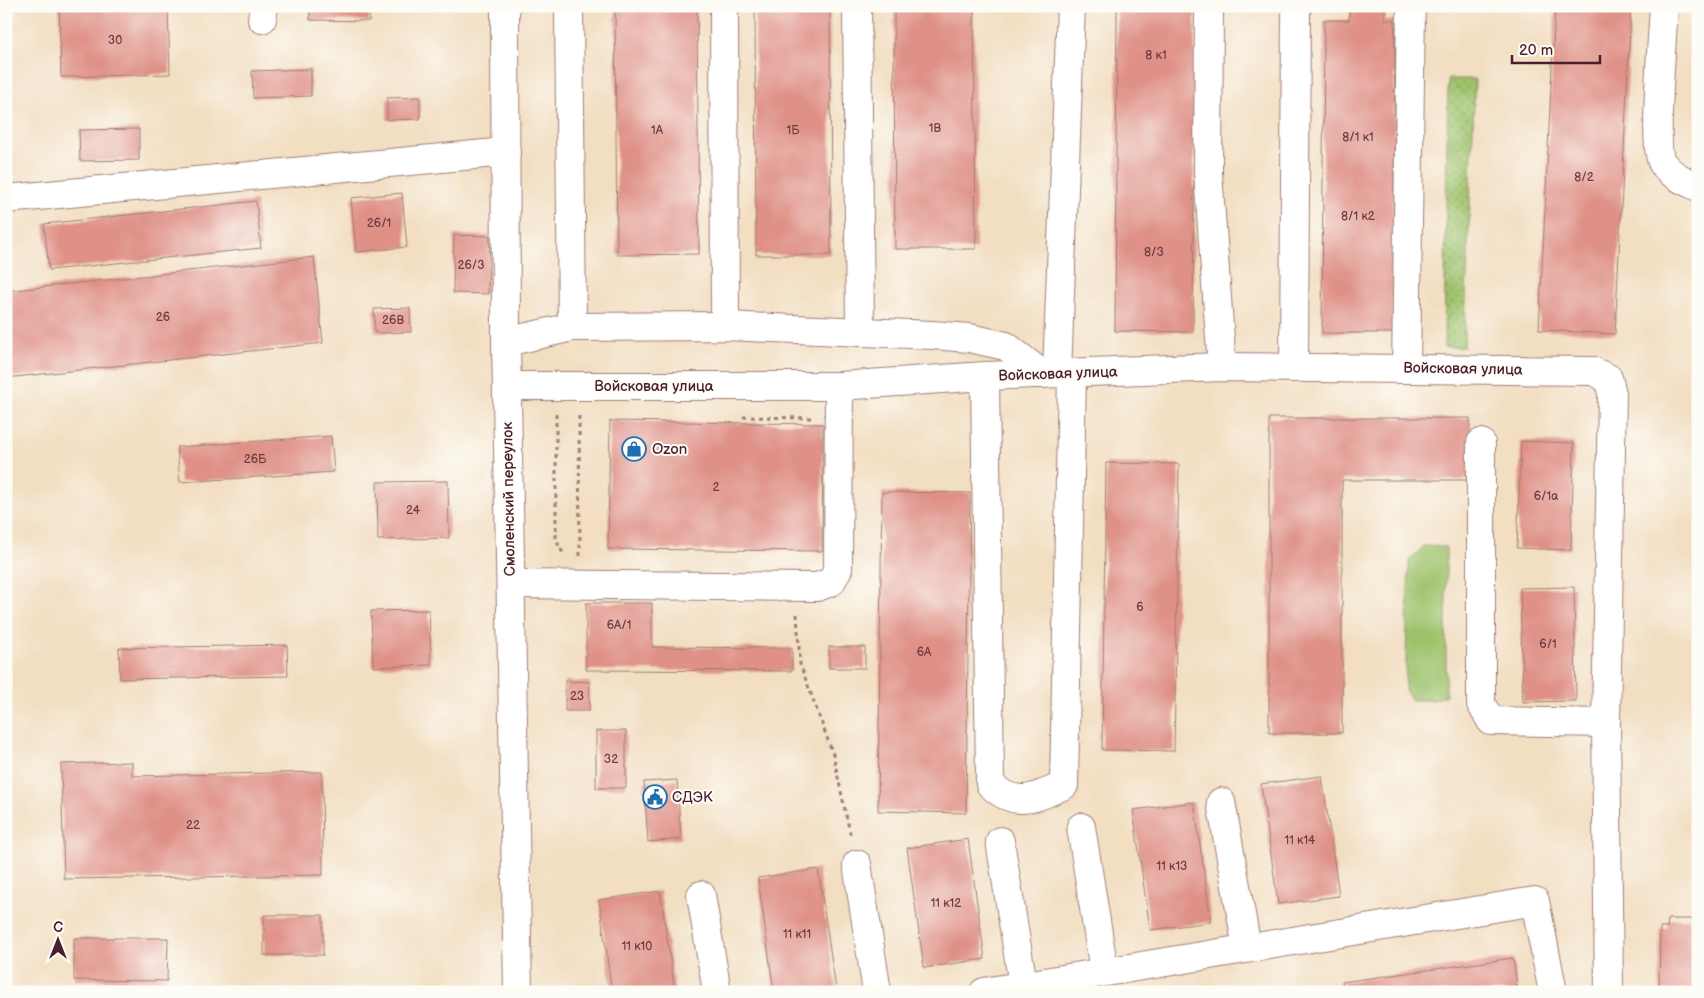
<svg xmlns="http://www.w3.org/2000/svg" width="1704" height="998" font-family="'Balsamiq Sans',sans-serif">
<style>
.grass{fill:#9ec26c;stroke:#74704c}
.park{fill:url(#park-dots);stroke:#74704c}
.building{fill:#df9187}
.lines{fill:none;stroke-linecap:round;stroke-linejoin:round}
.minor-casing{stroke:#9e7e76;stroke-width:30}
.path{stroke:#9e7e76;stroke-width:3;stroke-dasharray:4 4;stroke-linecap:butt}
.minor{stroke:#fff;stroke-width:28}
.labels{text-anchor:middle;dominant-baseline:central;stroke-width:4;stroke-linejoin:round;paint-order:stroke}
.number-label{font-size:12px;fill:#6f3c42}
.street-label{font-size:15px;fill:#4a1f2b;stroke:#fdfcf7}
.poi-label{font-size:15px;fill:#4a1f2b;stroke:#fdfcf7;text-anchor:start}
</style>
<defs>
<pattern id="park-dots" width="8" height="8" patternUnits="userSpaceOnUse" patternTransform="scale(1.25)"><rect width="8" height="8" fill="#9ec26c"/><path d="M2 2h.1M6 6h.1" fill="none" stroke="#839d59" stroke-width="1.8" stroke-linecap="round"/></pattern>
</defs>
<rect width="100%" height="100%" fill="#fdfcf7"/>
<filter id="ink" filterUnits="userSpaceOnUse"><feTurbulence type="fractalNoise" baseFrequency=".02" numOctaves="2"/><feDisplacementMap in="SourceGraphic" scale="10" xChannelSelector="R" yChannelSelector="G"/><feConvolveMatrix kernelMatrix="1 2 1 2 8 2 1 2 1" color-interpolation-filters="sRGB"/></filter>
<filter id="wash" filterUnits="userSpaceOnUse"><feTurbulence type="fractalNoise" baseFrequency=".0096" numOctaves="4" result="noise"/><feDisplacementMap in="SourceGraphic" scale="20" xChannelSelector="R" yChannelSelector="G"/><feGaussianBlur stdDeviation="1.12" result="paint"/><feColorMatrix in="noise" values="0 0 0 0 0 0 0 0 0 0 0 0 0 0 0 0 0 1.4 0 .05"/><feComposite in="paint" operator="in"/></filter>
<g filter="url(#wash)">
<rect width="100%" height="100%" fill="#f2dec1"/>
<path class="grass" d="M 1424,546 L 1446,547 L 1446,695 L 1434,700 L 1412,700 L 1405,690 L 1409,561 Z"/>
<path class="park" d="M 1448,79 L 1475,79 L 1464,347 L 1444,347 Z"/>
<g id="blocks">
<g class="building">
<path d="M 59,6 L 168,6 L 170,74 L 61,77 Z"/>
<path d="M 310,6 L 369,6 L 369,21 L 310,20 Z"/>
<path d="M 615,6 L 697,6 L 699,254 L 617,255 Z"/>
<path d="M 755,6 L 830,6 L 831,255 L 756,255 Z"/>
<path d="M 894,6 L 974,6 L 976,249 L 895,249 Z"/>
<path d="M 1117,6 L 1195,6 L 1193,332 L 1115,331 Z"/>
<path d="M 1350,6 L 1385,6 L 1385,20 L 1395,20 L 1393,333 L 1322,333 L 1324,20 L 1349,20 Z"/>
<path d="M 1555,6 L 1631,6 L 1615,334 L 1539,330 Z"/>
<path d="M 311,69 L 311,96 L 253,98 L 252,71 Z"/>
<path d="M 420,97 L 420,119 L 387,120 L 387,98 Z"/>
<path d="M 139,129 L 139,160 L 80,161 L 79,130 Z"/>
<path d="M 402,193 L 407,247 L 356,252 L 351,198 Z"/>
<path d="M 256,201 L 261,248 L 49,270 L 44,224 Z"/>
<path d="M 454,235 L 490,236 L 488,294 L 453,293 Z"/>
<path d="M 314,257 L 323,343 L 6,378 L 6,291 Z"/>
<path d="M 410,308 L 411,332 L 375,333 L 374,309 Z"/>
<path d="M 1269,418 L 1470,418 L 1470,480 L 1342,480 L 1342,733 L 1269,733 Z"/>
<path d="M 610,421 L 823,424 L 822,551 L 608,549 Z"/>
<path d="M 331,436 L 334,472 L 180,482 L 177,447 Z"/>
<path d="M 1521,441 L 1574,443 L 1571,550 L 1517,548 Z"/>
<path d="M 1106,463 L 1179,464 L 1174,751 L 1102,750 Z"/>
<path d="M 448,481 L 449,538 L 378,540 L 377,482 Z"/>
<path d="M 882,492 L 970,493 L 966,813 L 878,811 Z"/>
<path d="M 1574,587 L 1576,701 L 1523,702 L 1520,588 Z"/>
<path d="M 586,603 L 652,603 L 652,647 L 792,648 L 792,671 L 586,670 Z"/>
<path d="M 429,610 L 431,665 L 373,667 L 371,611 Z"/>
<path d="M 287,645 L 288,676 L 120,679 L 119,648 Z"/>
<rect x="829" y="647" width="36" height="21"/>
<path d="M 565,681 L 590,682 L 589,711 L 565,711 Z"/>
<rect x="596" y="731" width="30" height="57"/>
<path d="M 132,762 L 132,776 L 322,772 L 323,875 L 64,879 L 61,764 Z"/>
<path d="M 1322,776 L 1339,896 L 1278,904 L 1261,784 Z"/>
<path d="M 677,780 L 681,839 L 648,842 L 644,782 Z"/>
<path d="M 1194,802 L 1211,922 L 1150,930 L 1133,810 Z"/>
<path d="M 968,839 L 985,959 L 924,968 L 907,848 Z"/>
<path d="M 818,869 L 836,990 L 774,992 L 758,878 Z"/>
<path d="M 660,891 L 675,992 L 612,992 L 599,900 Z"/>
<rect x="264" y="915" width="59" height="40"/>
<path d="M 1668,919 L 1697,919 L 1698,992 L 1659,992 L 1660,928 L 1667,928 Z"/>
<path d="M 74,938 L 168,938 L 167,981 L 74,980 Z"/>
<path d="M 1513,958 L 1518,992 L 1344,992 L 1342,982 Z"/>
<path d="M 1317,987 L 1318,992 L 1293,992 L 1293,991 Z"/>
</g>
</g>
</g>
<g filter="url(#ink)">
<use href="#blocks" fill-opacity="0" stroke="#9e7e76" stroke-width="1"/>
<g class="lines">
<g class="minor-casing">
<g id="minor">
<path d="M 505,6 L 506,342 L 518,992"/>
<path d="M 569,6 L 572,327"/>
<path d="M 724,6 L 725,326"/>
<path d="M 857,6 L 860,332"/>
<path d="M 1209,6 L 1208,173 L 1222,367"/>
<path d="M 1664,6 C 1663,31 1652,150 1663,164 C 1672,176 1685,181 1698,187"/>
<path d="M 262,19 L 264,6"/>
<path d="M 6,199 L 506,152"/>
<path d="M 506,342 L 572,327 L 725,326 L 932,335 L 969,338 L 1006,346 L 1042,374"/>
<path d="M 1294,368 L 1296,6"/>
<path d="M 1406,369 L 1411,6"/>
<path d="M 1057,373 L 1071,6"/>
<path d="M 985,376 L 990,784 C 1015,809 1036,798 1064,785 L 1072,374"/>
<path d="M 507,386 L 839,386 L 985,376 L 1222,367 L 1593,371 L 1608,378 L 1612,393 L 1606,723 L 1609,992"/>
<path d="M 1481,443 L 1481,704 L 1491,721 L 1606,723"/>
<path d="M 511,584 L 817,587 L 831,582 L 838,569 L 839,386"/>
<path d="M 1221,802 L 1247,948"/>
<path d="M 1081,827 L 1104,971"/>
<path d="M 1000,841 L 1023,985"/>
<path d="M 857,864 L 877,992"/>
<path d="M 701,895 L 717,992"/>
<path d="M 984,992 L 1535,901 L 1553,992"/>
</g>
</g>
<g class="path">
<path d="M 556,414 L 556,537 L 559,547 L 565,555"/>
<path d="M 579,416 L 580,556"/>
<path d="M 743,417 L 812,418"/>
<path d="M 797,614 L 800,664 L 833,754 L 851,838"/>
</g>
<use href="#minor" class="minor"/>
</g>
</g>
<defs>
<g id="shop-ring" transform="scale(1.25)"><circle r="9.5" fill="#fdfcf7" stroke="#1f6fb2" stroke-width="1.5"/><path d="M-5-2.5h2.3a2.7 3.5 0 0 1 5.4 0H5L5.5 6h-11ZM-1.5-2.5h3a1.5 2.3 0 0 0-3 0Z" fill="#1f6fb2"/></g>
<g id="civic-ring" transform="scale(1.25)"><circle r="9.5" fill="#fdfcf7" stroke="#1f6fb2" stroke-width="1.5"/><path d="M-.6-6.5H3V-4.5H.6V-3L4-1V1h2V6H-6V1h2V-1L-.6-3ZM-1.2 2.5V6h2.4V2.5Z" fill="#1f6fb2"/></g>
</defs>
<g fill-rule="evenodd">
<use href="#shop-ring" x="634" y="449"/>
<use href="#civic-ring" x="655" y="797"/>
</g>
<g class="labels">
<g class="number-label">
<text x="115" y="40">30</text>
<text x="1156" y="55">8 к1</text>
<text x="935" y="128">1В</text>
<text x="657" y="130">1А</text>
<text x="793" y="130">1Б</text>
<text x="1358" y="137">8/1 к1</text>
<text x="1584" y="177">8/2</text>
<text x="1358" y="216">8/1 к2</text>
<text x="379" y="223">26/1</text>
<text x="1154" y="252">8/3</text>
<text x="471" y="265">26/3</text>
<text x="163" y="317">26</text>
<text x="393" y="320">26В</text>
<text x="255" y="459">26Б</text>
<text x="716" y="487">2</text>
<text x="1546" y="496">6/1а</text>
<text x="413" y="510">24</text>
<text x="1140" y="607">6</text>
<text x="619" y="625">6А/1</text>
<text x="1548" y="644">6/1</text>
<text x="924" y="652">6А</text>
<text x="577" y="696">23</text>
<text x="611" y="759">32</text>
<text x="193" y="825">22</text>
<text x="1300" y="840">11 к14</text>
<text x="1172" y="866">11 к13</text>
<text x="946" y="903">11 к12</text>
<text x="797" y="934">11 к11</text>
<text x="637" y="946">11 к10</text>
</g>
<g class="street-label">
<text transform="translate(1463 369) rotate(1)">Войсковая улица</text>
<text transform="translate(1058 374) rotate(-2)">Войсковая улица</text>
<text x="654" y="386">Войсковая улица</text>
<text transform="translate(509 499) rotate(-91)">Смоленский переулок</text>
</g>
<g class="poi-label">
<text x="652" y="449">Ozon</text>
<text x="672" y="797">СДЭК</text>
</g>
</g>
<rect width="1704" height="998" fill="none" stroke="#fdfcf7" stroke-width="25"/>
<g transform="translate(58 940)" stroke="#fdfcf7" stroke-width="4" paint-order="stroke">
<path d="M0-4L9 19L0 12L-9 19Z" fill="#4a1f2b"/>
<text y="-8" font-size="14" font-weight="bold" text-anchor="middle" fill="#4a1f2b">С</text>
</g>
<path d="M1512 55v8h88v-8" fill="none" stroke="#4a1f2b" stroke-width="2.5"/>
<text x="1519" y="55" font-size="15" fill="#4a1f2b" stroke="#fdfcf7" stroke-width="4" paint-order="stroke">20 m</text>
</svg>
